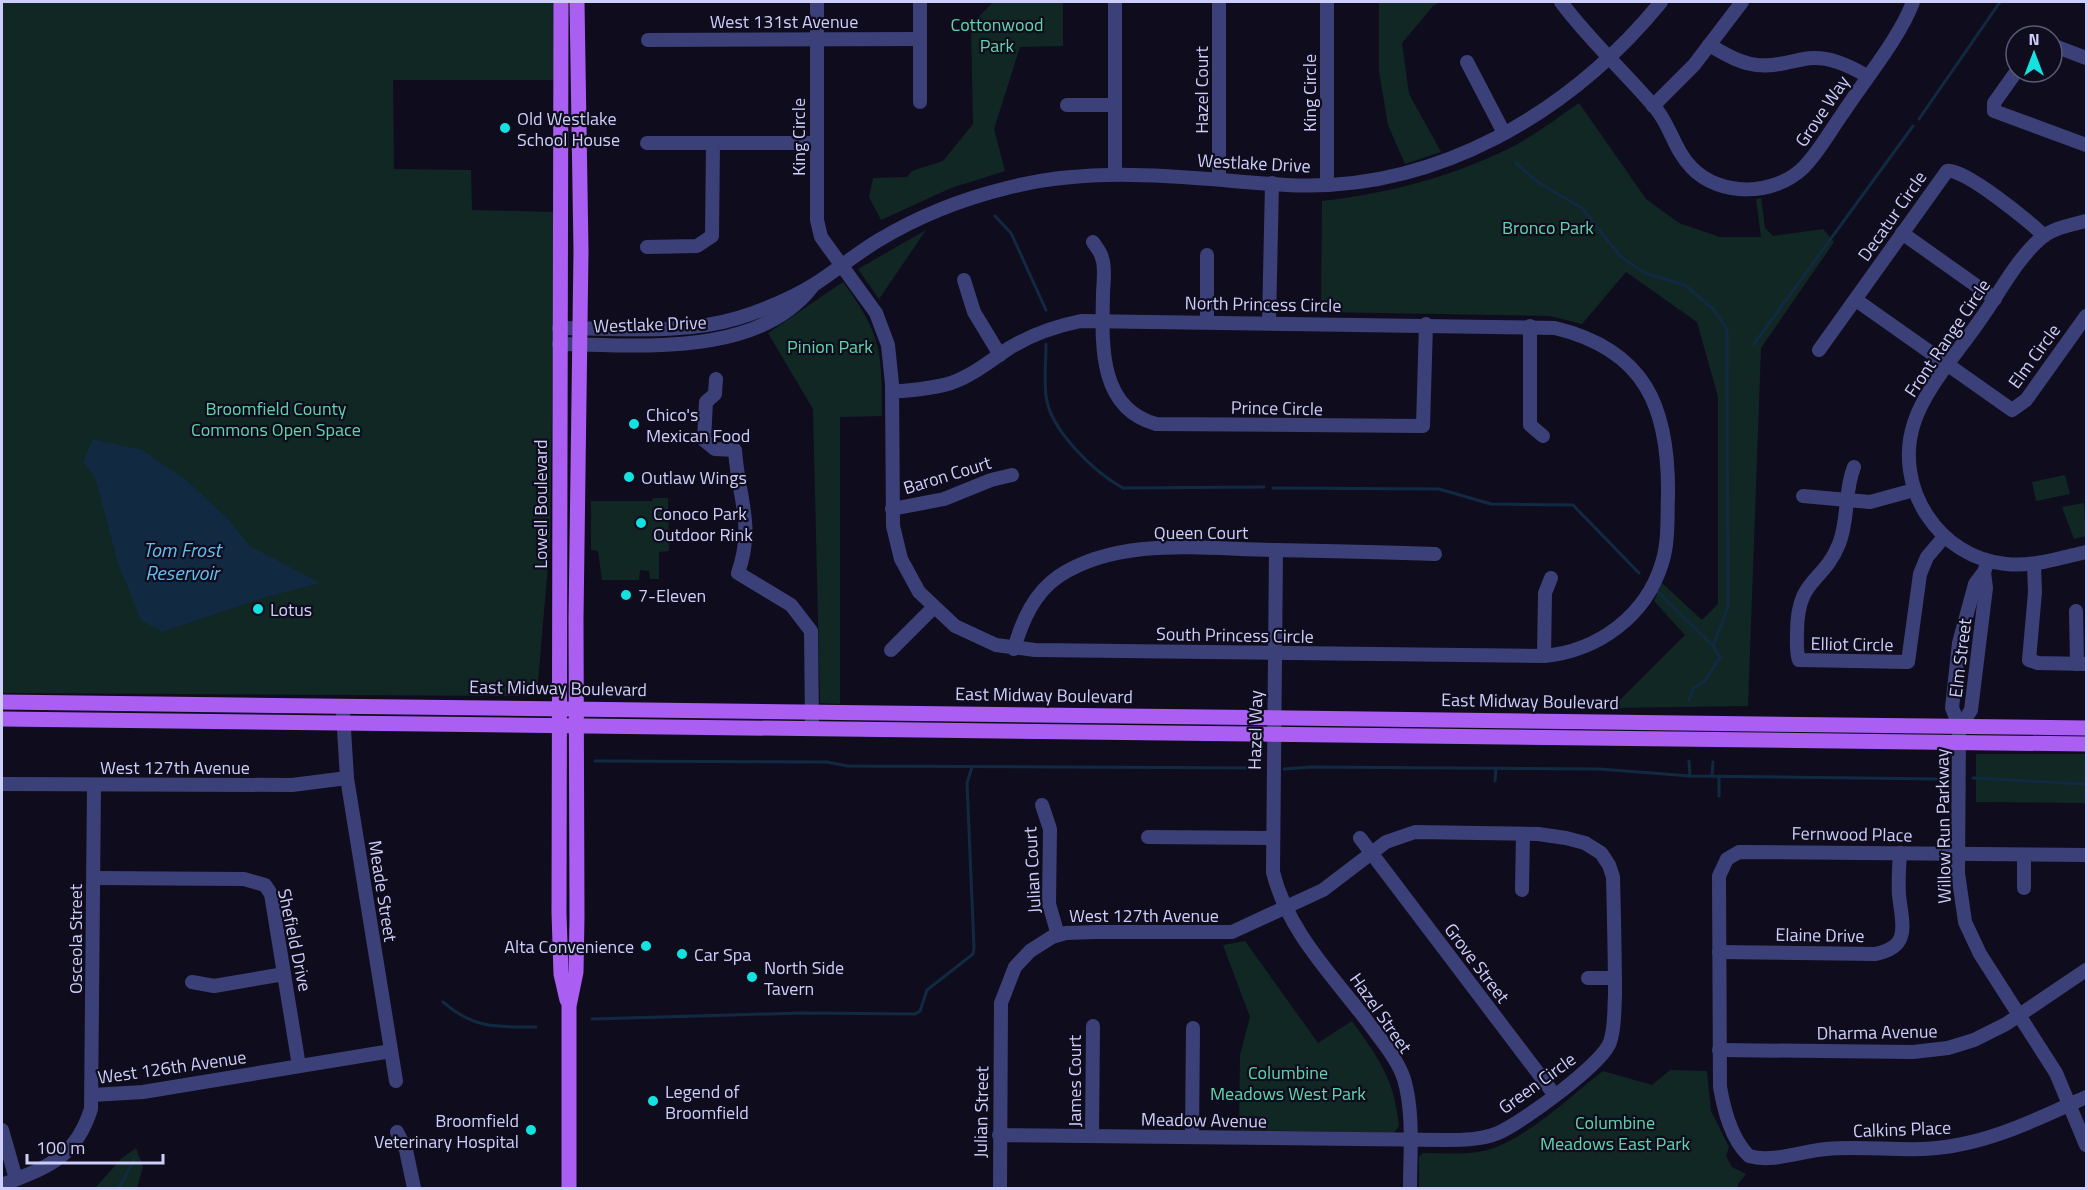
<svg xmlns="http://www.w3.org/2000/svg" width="2088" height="1190" font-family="'Titillium Web',sans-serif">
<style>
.green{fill:#112724}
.water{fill:#112a42}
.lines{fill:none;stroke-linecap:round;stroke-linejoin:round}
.stream{stroke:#112a42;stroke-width:3}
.minor{stroke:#3c4078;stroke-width:14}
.major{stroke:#ab5ef2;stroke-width:15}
.poi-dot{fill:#13e2e1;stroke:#0f0d1d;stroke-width:2}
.labels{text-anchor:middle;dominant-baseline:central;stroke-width:4.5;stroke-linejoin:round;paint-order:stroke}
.street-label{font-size:18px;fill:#cecefb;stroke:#0f0d1d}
.park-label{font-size:18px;fill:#61d4ab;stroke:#0f0d1d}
.poi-label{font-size:18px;fill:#cecefb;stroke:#0f0d1d;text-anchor:start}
.water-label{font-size:20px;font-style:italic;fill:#64bff2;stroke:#0f0d1d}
</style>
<rect width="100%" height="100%" fill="#0f0d1d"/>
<g class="green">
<path d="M 2,2 L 555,2 L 555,80 L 393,80 L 394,169 L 471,170 L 472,210 L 555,212 L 550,543 L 537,692 L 532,696 L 2,693 Z"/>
<path d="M 993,2 L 1063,2 L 1063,46 L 1020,47 L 994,129 L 1005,171 L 951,188 L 881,220 L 869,197 L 873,178 L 907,177 L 912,171 L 943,161 L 973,124 L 971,25 Z"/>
<path d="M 1379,2 L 1441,2 L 1433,6 L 1402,43 L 1409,94 L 1441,152 L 1405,164 L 1388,125 L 1379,71 Z"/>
<path d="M 1579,103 L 1646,199 L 1679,223 L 1720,237 L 1761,237 L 1756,199 L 1761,198 L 1765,228 L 1773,236 L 1823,229 L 1834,242 L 1761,348 L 1748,706 L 1612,708 L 1685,635 L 1654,601 L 1662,583 L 1702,620 L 1718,604 L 1718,397 L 1697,322 L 1626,272 L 1582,324 L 1550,316 L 1321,312 L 1322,201 C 1389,193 1449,178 1510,148 C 1534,136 1557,118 1579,103 Z"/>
<path d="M 926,230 L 879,299 L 858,269 Z"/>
<path d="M 843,282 C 882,335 882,352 882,416 L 840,417 L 840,704 L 820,703 L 813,409 L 768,333 Z"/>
<path d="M 2065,475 L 2070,494 L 2036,501 L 2032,482 Z"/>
<path d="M 653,498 L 668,498 L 669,551 L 659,552 L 659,579 L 650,579 L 649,571 L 640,570 L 639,580 L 602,580 L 598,551 L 591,550 L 591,501 L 652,501 Z"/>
<path d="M 2084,503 L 2086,536 L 2074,539 L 2062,507 Z"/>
<path d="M 1976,754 L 2086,754 L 2086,803 L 1976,802 Z"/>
<path d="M 1245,941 L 1318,1043 L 1352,1021 C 1379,1059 1394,1078 1399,1126 L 1394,1133 L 1239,1130 L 1240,1055 L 1250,1017 L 1223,945 Z"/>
<path d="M 1670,1070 L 1707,1071 L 1711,1111 L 1729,1147 L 1726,1156 L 1732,1167 L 1746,1174 L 1738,1184 L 1738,1188 L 1419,1188 L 1419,1157 L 1423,1153 C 1444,1153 1464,1155 1484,1151 C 1525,1141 1569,1097 1603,1071 L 1652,1085 Z"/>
<path d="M 136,1148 L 143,1167 L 137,1188 L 95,1188 L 122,1158 Z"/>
</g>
<path class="water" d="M 93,439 L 142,450 L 185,479 L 227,518 L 250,546 L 320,583 L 266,597 L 162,632 L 141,620 L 118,563 L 95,477 L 83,462 Z"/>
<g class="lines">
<g class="stream">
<path d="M 1919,119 L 2000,2"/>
<path d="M 1516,163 L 1539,183 L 1582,208 L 1620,256 L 1645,273 L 1685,285 L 1713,309 L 1727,329 L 1728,607 L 1713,646"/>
<path d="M 995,216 L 1011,233 L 1046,310"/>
<path d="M 1046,344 C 1046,360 1044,379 1046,396 C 1050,430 1094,472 1123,488 L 1264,487"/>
<path d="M 1754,344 L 1913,126"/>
<path d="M 1273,488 L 1439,489 L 1491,504 L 1573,505 L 1639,573"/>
<path d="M 1658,592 L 1713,646 L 1720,657 L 1705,681 L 1693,688 L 1689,700"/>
<path d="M 595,761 L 827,762 L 848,766 L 1261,768"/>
<path d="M 1689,761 L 1690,776"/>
<path d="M 1284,769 L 1311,767 L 1599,769 L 1690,776 L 1939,779"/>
<path d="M 1712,776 L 1713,762"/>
<path d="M 1719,776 L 1719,796"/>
<path d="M 1973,778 L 2086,784"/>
<path d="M 1495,781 L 1496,768"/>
<path d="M 443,1002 C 474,1029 497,1027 536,1027"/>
<path d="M 592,1019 L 803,1013 L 915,1014 L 920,1011 L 927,990 L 973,954 L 974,948 L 967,783 L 972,767"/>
<path d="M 119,1188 L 134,1160"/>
</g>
<g class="minor">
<path d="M 817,2 L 817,220 L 821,237 L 876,313 L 888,345 L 892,384 L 893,526 L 901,559 L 919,592 L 955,626 L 996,645 L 1035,650 L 1544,656 C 1598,651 1646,616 1662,563 C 1669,541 1667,518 1668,495 C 1669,408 1646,350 1555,328 L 1081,321 C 1056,326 1033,334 1011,347 C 992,359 974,375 951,383 C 932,389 912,390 892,392"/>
<path d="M 1219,2 L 1219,179"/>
<path d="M 1327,2 L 1327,184"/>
<path d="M 1561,2 C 1590,41 1626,73 1657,110 C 1671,128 1675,151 1692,168 C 1720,197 1774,196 1803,168 C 1819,152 1830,131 1843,113 C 1865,79 1899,39 1913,2"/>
<path d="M 648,40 L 920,39"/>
<path d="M 1709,45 C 1725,54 1739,63 1757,65 C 1774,67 1788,62 1804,59 C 1827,55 1848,65 1867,76"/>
<path d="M 2052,45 L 2086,58"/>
<path d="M 1467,62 L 1504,133"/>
<path d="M 2016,72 L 1994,103 L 1994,111 L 2086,145"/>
<path d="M 920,102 L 920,2"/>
<path d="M 1067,105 L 1115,105"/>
<path d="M 1653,106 L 1694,65 L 1742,2"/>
<path d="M 647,143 L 816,143"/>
<path d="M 1115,173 L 1115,2"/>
<path d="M 2086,221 C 2071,225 2052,228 2040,239 C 2016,260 1999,294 1980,320 C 1959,351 1925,388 1914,423 C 1893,487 1939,558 2006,564 C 2033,567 2060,558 2086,552"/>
<path d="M 1902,233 L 1995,299"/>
<path d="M 1093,242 C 1096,247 1101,252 1102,258 C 1106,268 1103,284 1103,295 C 1102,344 1098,408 1156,424 L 1423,426 L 1426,324"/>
<path d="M 647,247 L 697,246 L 712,236 L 713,143"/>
<path d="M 1207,255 L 1207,321"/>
<path d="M 964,280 L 974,312 L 1000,355"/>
<path d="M 1856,300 L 2012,410 L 2026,400 L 2086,316"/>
<path d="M 1269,322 L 1272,183"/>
<path d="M 1530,326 L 1530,425 L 1543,436"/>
<path d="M 559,328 C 617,328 682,335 738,318 C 763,310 793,298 815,284 C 837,270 857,253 879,240 C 919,216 962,199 1007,188 C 1100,164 1192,179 1287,185 C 1435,193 1570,113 1661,2"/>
<path d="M 559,344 C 639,345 757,358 812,287"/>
<path d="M 1819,350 L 1947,171 C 1961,166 2032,223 2044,236"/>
<path d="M 716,379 L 715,394 L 706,402 L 704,440 L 715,449 L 735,450 C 738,498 755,524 738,573 L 791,605 L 811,631 L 812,723"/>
<path d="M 1854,467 C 1844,491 1849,519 1839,544 C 1823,584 1797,577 1797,633 C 1797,642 1796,652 1799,660 L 1908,662 L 1920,574 L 1927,557 L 1944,537"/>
<path d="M 1803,496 L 1870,502 L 1914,490"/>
<path d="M 892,509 L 944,499 L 991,480 L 1012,475"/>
<path d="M 1276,550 L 1273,872 C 1287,930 1332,975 1367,1021 C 1380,1039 1397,1058 1404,1079 C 1414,1113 1410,1153 1410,1188"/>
<path d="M 2034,564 L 2035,592 L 2029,660 L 2038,663 L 2086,664"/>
<path d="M 2076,611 L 2077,664"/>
<path d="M 1014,649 C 1022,621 1034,593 1059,576 C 1120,536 1205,549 1274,550 C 1328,551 1381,552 1435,554"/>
<path d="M 891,650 L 933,608"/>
<path d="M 1544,656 L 1545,593 L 1551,578"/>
<path d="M 343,713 L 347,778 L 396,1081"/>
<path d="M 1960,727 L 1952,708 L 1959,643 L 1975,584 L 1984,572 L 1988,561"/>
<path d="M 1960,727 L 1971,710 L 1986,588 L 1984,572"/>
<path d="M 1959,732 L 1958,873 L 1965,922 L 1980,954 L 2056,1073 L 2086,1145"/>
<path d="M 2,784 L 292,785 L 347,778"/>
<path d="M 1042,805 L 1050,829 L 1049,904 L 1058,935"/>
<path d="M 1148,837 L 1272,838"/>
<path d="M 1360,838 L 1554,1094"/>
<path d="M 2086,855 L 1739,852 L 1727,859 L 1719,876 L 1720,1087 C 1724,1110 1731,1139 1749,1156 C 1772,1163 1802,1151 1826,1149 C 1858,1146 1890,1150 1922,1149 C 1981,1147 2034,1121 2086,1097"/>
<path d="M 94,878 L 244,879 L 265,885 L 271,894 L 299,1066"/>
<path d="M 2024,888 L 2024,855"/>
<path d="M 1522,890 L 1523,834"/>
<path d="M 1719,952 L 1875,954 C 1912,947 1902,924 1899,895 C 1898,881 1899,867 1900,853"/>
<path d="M 1588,978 L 1615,978"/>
<path d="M 192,982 L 214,986 L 284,974"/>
<path d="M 1719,1050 L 1913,1052 L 1948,1048 L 1974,1040 L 2006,1024 L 2086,970"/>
<path d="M 92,1095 L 143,1092 L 391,1051"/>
<path d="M 2,1130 L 16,1179"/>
<path d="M 397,1132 L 406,1150 L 414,1188"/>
<path d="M 999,1135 L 1444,1140 C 1462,1140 1481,1140 1498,1133 C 1520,1124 1604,1063 1610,1042 C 1615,1028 1614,1011 1615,996 C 1615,957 1614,917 1613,877 L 1609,865 L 1601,853 L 1585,843 L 1566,838 L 1538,834 L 1415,832 L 1386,842 L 1323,890 L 1232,932 L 1096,932 L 1066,933 L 1052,937 L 1030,951 L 1015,967 L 1001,1003 L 1000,1188"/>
<path d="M 1092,1136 L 1093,1026"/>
<path d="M 1192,1137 L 1193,1028"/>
<path d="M 2,1185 C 47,1167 75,1159 91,1109 L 94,785"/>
</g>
<g class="major">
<path d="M 561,2 L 559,913 L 561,974 L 567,1000"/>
<path d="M 2,702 L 2086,728"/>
<path d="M 2,719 L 2086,744"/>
<path d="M 569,1188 L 569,1006 L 576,972 L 577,917 L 576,619 L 581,251 L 577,2"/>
</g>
</g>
<g class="poi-dot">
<circle cx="505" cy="128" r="6"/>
<circle cx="634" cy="424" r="6"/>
<circle cx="629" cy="477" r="6"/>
<circle cx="641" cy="523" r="6"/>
<circle cx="626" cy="595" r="6"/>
<circle cx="258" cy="609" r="6"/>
<circle cx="646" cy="946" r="6"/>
<circle cx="682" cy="954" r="6"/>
<circle cx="752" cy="977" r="6"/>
<circle cx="653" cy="1101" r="6"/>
<circle cx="531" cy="1130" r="6"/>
</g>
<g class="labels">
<g class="street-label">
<text x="784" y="21">West 131st Avenue</text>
<text transform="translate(1201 90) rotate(-90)">Hazel Court</text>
<text transform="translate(1309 93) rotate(-90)">King Circle</text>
<text transform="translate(1822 111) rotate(-56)">Grove Way</text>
<text transform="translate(798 137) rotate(-90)">King Circle</text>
<text transform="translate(1254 163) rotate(3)">Westlake Drive</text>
<text transform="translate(1892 216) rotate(-55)">Decatur Circle</text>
<text transform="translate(1263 304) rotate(1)">North Princess Circle</text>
<text transform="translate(650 324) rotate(-2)">Westlake Drive</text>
<text transform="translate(1947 338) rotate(-56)">Front Range Circle</text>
<text transform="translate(2034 356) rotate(-54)">Elm Circle</text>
<text transform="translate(1277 408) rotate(1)">Prince Circle</text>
<text transform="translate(947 475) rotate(-17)">Baron Court</text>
<text transform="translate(540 504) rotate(-90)">Lowell Boulevard</text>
<text x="1201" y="532">Queen Court</text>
<text transform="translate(1235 635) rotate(1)">South Princess Circle</text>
<text transform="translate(1852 644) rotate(1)">Elliot Circle</text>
<text transform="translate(1960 658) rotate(-83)">Elm Street</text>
<text transform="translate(558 688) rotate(1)">East Midway Boulevard</text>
<text transform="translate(1044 695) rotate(1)">East Midway Boulevard</text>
<text transform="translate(1530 701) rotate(1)">East Midway Boulevard</text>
<text transform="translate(1255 730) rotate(-89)">Hazel Way</text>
<text x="175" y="767">West 127th Avenue</text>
<text transform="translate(1943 826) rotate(-91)">Willow Run Parkway</text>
<text transform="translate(1852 834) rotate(1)">Fernwood Place</text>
<text transform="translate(1032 870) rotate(-93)">Julian Court</text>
<text transform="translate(383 891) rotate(81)">Meade Street</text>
<text x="1144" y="915">West 127th Avenue</text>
<text transform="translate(1820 935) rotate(1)">Elaine Drive</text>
<text transform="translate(75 939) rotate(-90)">Osceola Street</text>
<text transform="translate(295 940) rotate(78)">Shefield Drive</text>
<text transform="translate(1477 963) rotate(53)">Grove Street</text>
<text transform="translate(1381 1013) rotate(55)">Hazel Street</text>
<text transform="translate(1877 1032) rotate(-1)">Dharma Avenue</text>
<text transform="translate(172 1067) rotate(-8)">West 126th Avenue</text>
<text transform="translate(1074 1081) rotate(-90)">James Court</text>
<text transform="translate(1537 1083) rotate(-36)">Green Circle</text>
<text transform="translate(981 1112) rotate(-89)">Julian Street</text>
<text transform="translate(1204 1120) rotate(1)">Meadow Avenue</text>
<text transform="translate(1902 1129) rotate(-2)">Calkins Place</text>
</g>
<g class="park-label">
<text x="997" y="24">Cottonwood<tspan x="997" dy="21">Park</tspan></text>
<text x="1548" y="227">Bronco Park</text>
<text x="830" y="346">Pinion Park</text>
<text x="276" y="408">Broomfield County<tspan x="276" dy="21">Commons Open Space</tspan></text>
<text x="1288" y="1072">Columbine<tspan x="1288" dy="21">Meadows West Park</tspan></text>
<text x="1615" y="1122">Columbine<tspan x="1615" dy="21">Meadows East Park</tspan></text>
</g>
<g class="poi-label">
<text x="517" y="118">Old Westlake<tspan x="517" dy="21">School House</tspan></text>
<text x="646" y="414">Chico's<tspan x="646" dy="21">Mexican Food</tspan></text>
<text x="641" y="477">Outlaw Wings</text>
<text x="653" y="513">Conoco Park<tspan x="653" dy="21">Outdoor Rink</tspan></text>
<text x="638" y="595">7-Eleven</text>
<text x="270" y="609">Lotus</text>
<text x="634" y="946" text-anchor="end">Alta Convenience</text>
<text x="694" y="954">Car Spa</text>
<text x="764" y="967">North Side<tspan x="764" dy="21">Tavern</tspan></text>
<text x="665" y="1091">Legend of<tspan x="665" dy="21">Broomfield</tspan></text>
<text x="519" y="1120" text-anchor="end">Broomfield<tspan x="519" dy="21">Veterinary Hospital</tspan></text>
</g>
<g class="water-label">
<text x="182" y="549">Tom Frost<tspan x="182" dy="23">Reservoir</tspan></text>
</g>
</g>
<rect width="2088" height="1190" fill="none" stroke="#cecefb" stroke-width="6"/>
<g transform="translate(2034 54)"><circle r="28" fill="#0f0d1d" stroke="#5b5a76" stroke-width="1.5"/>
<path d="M0-4.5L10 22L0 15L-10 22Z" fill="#13e2e1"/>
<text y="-9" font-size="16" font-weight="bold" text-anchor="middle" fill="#cecefb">N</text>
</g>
<path d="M27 1154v9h136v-9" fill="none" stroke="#cecefb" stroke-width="3"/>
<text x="36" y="1154" font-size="18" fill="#cecefb" stroke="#0f0d1d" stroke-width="4.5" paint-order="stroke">100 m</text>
</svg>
